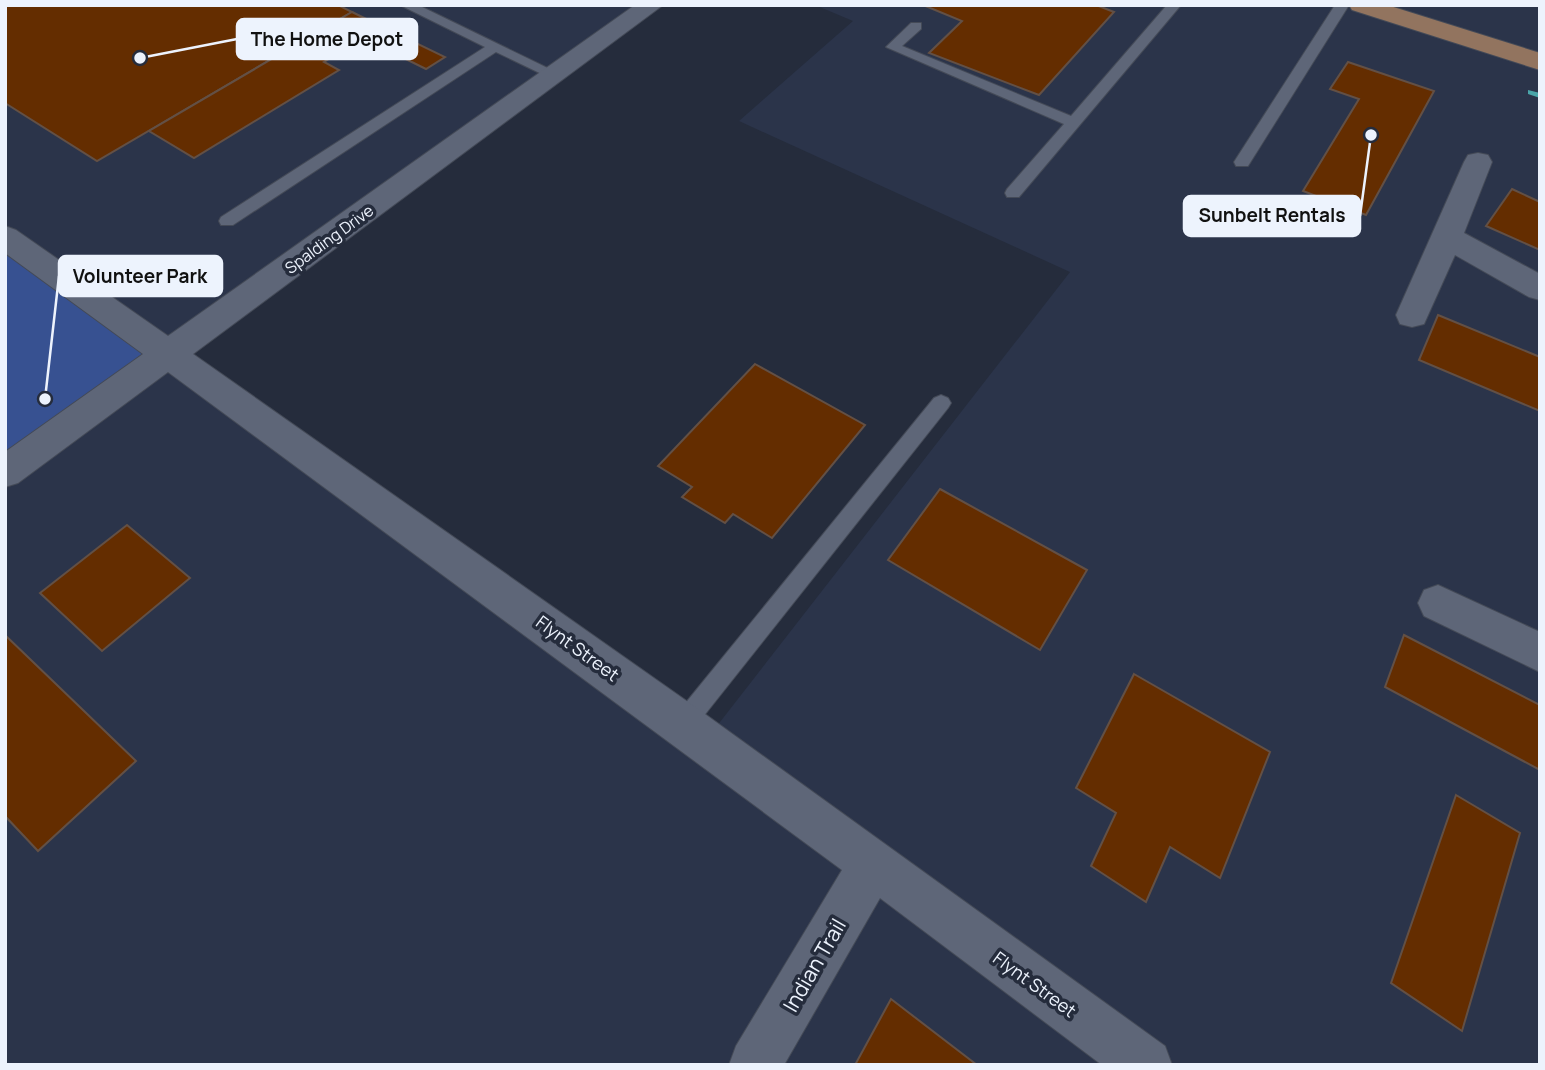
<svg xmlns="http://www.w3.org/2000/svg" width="1545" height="1070" font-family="Manrope,sans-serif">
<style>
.built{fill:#2b344a}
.green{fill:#375191}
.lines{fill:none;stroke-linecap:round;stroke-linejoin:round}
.stream{fill:#4aa5aa;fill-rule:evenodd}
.building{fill:#642d00;stroke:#635045;stroke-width:2}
.service-casing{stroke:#444a57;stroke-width:2}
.minor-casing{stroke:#444a57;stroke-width:2}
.primary-casing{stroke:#444a57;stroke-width:2}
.service{fill:#5e6678;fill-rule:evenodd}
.minor{fill:#5e6678;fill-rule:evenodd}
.primary{fill:#92745f;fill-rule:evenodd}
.labels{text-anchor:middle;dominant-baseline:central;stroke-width:7;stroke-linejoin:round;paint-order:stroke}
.far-street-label{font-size:16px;fill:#edf3fd;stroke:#252c3c}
.street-label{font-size:18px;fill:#edf3fd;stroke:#252c3c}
.near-street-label{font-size:21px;fill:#edf3fd;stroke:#252c3c}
.leader{fill:none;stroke:#edf3fd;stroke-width:2.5}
.callout-dot{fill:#edf3fd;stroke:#252c3c;stroke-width:2.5}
.callout{fill:#edf3fd;stroke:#edf3fd;stroke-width:2.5}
.callout-label{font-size:19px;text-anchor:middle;font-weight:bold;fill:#111}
</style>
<rect width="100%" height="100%" fill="#252c3c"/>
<path class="built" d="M 5,5 L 660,5 L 163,344 L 706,740 L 1070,272 L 739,121 L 853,21 L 815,5 L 1540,5 L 1540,1065 L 5,1065 Z"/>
<path class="green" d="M 5,237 L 163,344 L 5,455 Z"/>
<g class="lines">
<path class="stream" d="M 1528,90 L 1540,93 L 1540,98 L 1528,94 Z"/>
</g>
<g class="building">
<path d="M 5,5 L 338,5 L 352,12 L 97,161 L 5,103 Z"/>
<path d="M 923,5 L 1096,5 L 1114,12 L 1039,95 L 929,53 L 962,21 Z"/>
<path d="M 352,12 L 445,57 L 426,69 L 363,38 L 324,62 L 339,70 L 194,158 L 149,131 Z"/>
<path d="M 1348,62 L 1434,91 L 1366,215 L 1303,191 L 1359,99 L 1330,89 Z"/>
<path d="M 1512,189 L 1540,202 L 1540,250 L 1486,226 Z"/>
<path d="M 1438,315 L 1540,357 L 1540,411 L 1419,360 Z"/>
<path d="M 755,364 L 865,425 L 772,538 L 733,514 L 725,523 L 682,497 L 692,487 L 658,466 Z"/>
<path d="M 940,489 L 1087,570 L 1040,650 L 888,560 Z"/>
<path d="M 127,525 L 190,578 L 102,651 L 40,593 Z"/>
<path d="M 5,635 L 136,761 L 38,851 L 5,816 Z"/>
<path d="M 1404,635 L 1540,705 L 1540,770 L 1385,687 Z"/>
<path d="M 1134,674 L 1270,752 L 1220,878 L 1170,847 L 1146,902 L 1091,866 L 1116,813 L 1076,788 Z"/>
<path d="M 1456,795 L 1520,833 L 1462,1031 L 1391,983 Z"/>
<path d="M 891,999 L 977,1065 L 855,1065 Z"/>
</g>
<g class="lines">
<g class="service-casing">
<g id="service">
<path d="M 400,5 L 418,5 L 562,75 L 560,78 L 550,78 L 496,52 L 233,225 L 221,225 L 219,221 L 221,217 L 485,47 Z"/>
<path d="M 1167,5 L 1181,5 L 1019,197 L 1007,197 L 1005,193 L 1007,189 L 1064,124 L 886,47 L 911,23 L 921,23 L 921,29 L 902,46 L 1071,116 Z"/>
<path d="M 1335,5 L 1349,5 L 1248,166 L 1236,166 L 1234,162 Z"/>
<path d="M 941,395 L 948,398 L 951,403 L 948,408 L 691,732 L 683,736 L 675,732 L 671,724 L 675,716 L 934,398 Z"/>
</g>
</g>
<g class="minor-casing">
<g id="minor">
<path d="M 635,5 L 663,5 L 193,354 L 698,709 L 1165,1046 L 1172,1065 L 1102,1065 L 880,898 L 784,1065 L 729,1065 L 736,1046 L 842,870 L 168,372 L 18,483 L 5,487 L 5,452 L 143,354 L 5,253 L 5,226 L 16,230 L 168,336 Z"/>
<path d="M 1478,153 L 1488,155 L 1492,162 L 1464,233 L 1540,274 L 1540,300 L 1529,297 L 1455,255 L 1424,324 L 1412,327 L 1400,324 L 1396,315 L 1464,162 L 1468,155 Z"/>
<path d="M 1438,585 L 1540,632 L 1540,672 L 1424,616 L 1418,603 L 1424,590 Z"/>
</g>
</g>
<g class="primary-casing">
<path id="primary" d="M 1349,5 L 1387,5 L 1540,53 L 1540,70 L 1352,10 Z"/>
</g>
<use href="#service" class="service"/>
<use href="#minor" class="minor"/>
<use href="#primary" class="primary"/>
</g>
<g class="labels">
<g class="far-street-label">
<text transform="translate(329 239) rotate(-36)">Spalding Drive</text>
</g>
<g class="street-label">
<text transform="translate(578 648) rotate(36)">Flynt Street</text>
<text transform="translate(1035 984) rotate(36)">Flynt Street</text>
</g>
<g class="near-street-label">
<text transform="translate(814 965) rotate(-60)">Indian Trail</text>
</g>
</g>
<path class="leader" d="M140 58L237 39M1371 135L1360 216M45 399L59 276"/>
<g class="callout-dot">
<circle cx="140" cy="58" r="7"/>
<circle cx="1371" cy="135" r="7"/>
<circle cx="45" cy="399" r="7"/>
</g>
<g class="callout">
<rect x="237" y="19" width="180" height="40" rx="7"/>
<rect x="1184" y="196" width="176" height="40" rx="7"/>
<rect x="59" y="256" width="163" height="40" rx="7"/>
</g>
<g class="callout-label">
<text x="327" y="46">The Home Depot</text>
<text x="1272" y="222">Sunbelt Rentals</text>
<text x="140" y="283">Volunteer Park</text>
</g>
<rect width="1545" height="1070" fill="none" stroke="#edf3fd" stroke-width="14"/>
</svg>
